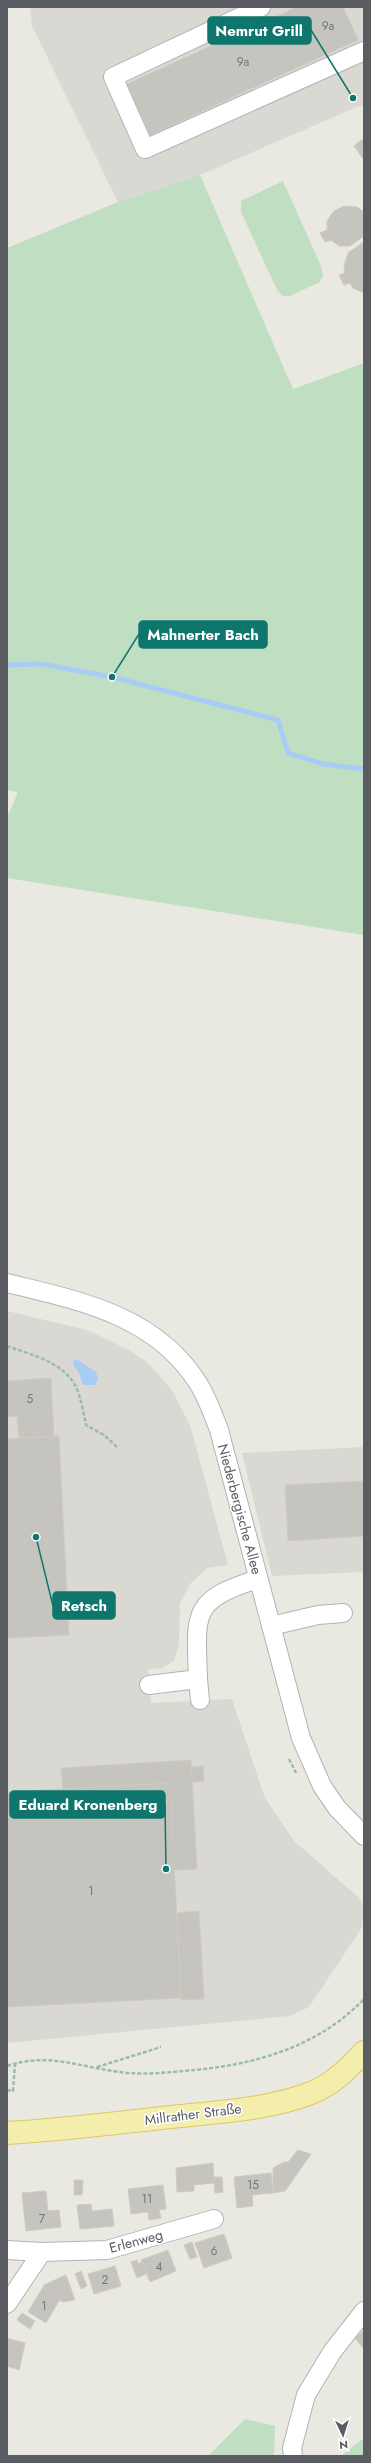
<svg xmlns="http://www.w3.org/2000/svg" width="371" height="2463" font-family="Jost,sans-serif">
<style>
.industrial{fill:#d9d8d3}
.green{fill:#c0dfc2}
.water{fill:#a8cdf4}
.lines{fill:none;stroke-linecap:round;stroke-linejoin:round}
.stream{stroke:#a8cdf4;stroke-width:5}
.building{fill:#c6c4be;stroke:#cecbc0}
.minor-casing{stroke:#b1b3b7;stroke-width:20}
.major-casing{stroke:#dfc665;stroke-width:24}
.path{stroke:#99bda6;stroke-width:2.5;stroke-dasharray:4 2;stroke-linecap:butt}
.minor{stroke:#fff;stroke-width:18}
.major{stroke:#f4eeac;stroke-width:22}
.labels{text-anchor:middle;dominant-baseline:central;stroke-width:3;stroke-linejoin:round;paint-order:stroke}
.number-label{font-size:12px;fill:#747678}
.street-label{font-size:14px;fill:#595c60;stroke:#fff}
.leader{fill:none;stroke:#0f766e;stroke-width:1.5}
.callout-dot{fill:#0f766e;stroke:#fff;stroke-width:1.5}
.callout{fill:#0f766e;stroke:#0f766e;stroke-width:1.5}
.callout-label{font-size:15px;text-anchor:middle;font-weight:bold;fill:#fff}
</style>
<rect width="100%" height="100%" fill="#eae9e1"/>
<g class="industrial">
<path d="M 30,7 L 364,7 L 364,104 L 200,175 L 118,202 L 32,26 Z"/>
<path d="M 7,1311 L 87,1330 L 127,1349 L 147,1362 L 172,1390 L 190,1425 L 228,1565 L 207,1568 L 190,1584 L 180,1603 L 179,1644 L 174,1661 L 162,1668 L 148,1669 L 151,1703 L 232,1699 L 265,1798 L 294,1841 L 358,1897 L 364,1907 L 361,1929 L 309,2007 L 290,2016 L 7,2043 Z"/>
<path d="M 364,1447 L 364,1572 L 272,1576 L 242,1453 Z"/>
</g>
<g class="green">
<path d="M 200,175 L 293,389 L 364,363 L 364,935 L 7,878 L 7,818 L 18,792 L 7,790 L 7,248 L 118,202 Z"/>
<path d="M 283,181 L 321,266 L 323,276 L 320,282 L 290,296 L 283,296 L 277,290 L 241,212 L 241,201 Z"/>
<path d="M 245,2419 L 275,2426 L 274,2456 L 208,2456 Z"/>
<path d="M 364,2438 L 364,2456 L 341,2456 Z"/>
</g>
<path class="water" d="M 74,1360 L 78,1360 L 96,1372 L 98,1379 L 95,1385 L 83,1385 L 79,1373 L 73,1364 Z"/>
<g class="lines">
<path class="stream" d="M 7,665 L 42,664 L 112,677 L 278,720 L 288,753 L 323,764 L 364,769"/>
</g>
<g class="building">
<path d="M 297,7 L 343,7 L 358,40 L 150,135 L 127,84 Z"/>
<path d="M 364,138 L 364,160 L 354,146 Z"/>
<path d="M 344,206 L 357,207 L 364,212 L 364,236 L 350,246 L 339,246 L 331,240 L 325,242 L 320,233 L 327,230 L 327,221 L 334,211 Z"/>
<path d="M 362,243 L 364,243 L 364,293 L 353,288 L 350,283 L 344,285 L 339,275 L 345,273 L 344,266 L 348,253 Z"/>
<path d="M 51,1378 L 54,1436 L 19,1438 L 17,1416 L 7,1417 L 7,1381 Z"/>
<path d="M 59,1436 L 69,1635 L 7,1638 L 7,1439 Z"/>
<path d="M 364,1481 L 364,1536 L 288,1541 L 285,1485 Z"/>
<path d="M 191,1760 L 197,1869 L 174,1870 L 170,1783 L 63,1789 L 61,1768 Z"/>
<path d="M 203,1766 L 204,1781 L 192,1782 L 191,1767 Z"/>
<path d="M 170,1783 L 181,1998 L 7,2007 L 7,1792 Z"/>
<path d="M 199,1911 L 204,1999 L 181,2000 L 177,1913 Z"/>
<path d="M 298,2150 L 311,2154 L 285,2191 L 273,2193 L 273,2168 L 284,2162 L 288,2162 Z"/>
<path d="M 213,2163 L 214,2183 L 194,2185 L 194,2191 L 177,2192 L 176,2168 Z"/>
<path d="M 271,2173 L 273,2193 L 252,2195 L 253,2206 L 237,2208 L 234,2177 Z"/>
<path d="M 214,2177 L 222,2177 L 223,2192 L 215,2193 Z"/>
<path d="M 74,2180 L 83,2180 L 82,2195 L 74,2195 Z"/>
<path d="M 163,2185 L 166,2209 L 159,2210 L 161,2218 L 149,2220 L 148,2212 L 131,2214 L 128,2189 Z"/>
<path d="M 46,2191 L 48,2211 L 59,2210 L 61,2227 L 26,2231 L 22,2193 Z"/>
<path d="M 91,2204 L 92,2211 L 112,2209 L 114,2226 L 80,2229 L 77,2205 Z"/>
<path d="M 224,2234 L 232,2258 L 204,2268 L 195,2243 Z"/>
<path d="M 192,2242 L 197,2257 L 190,2259 L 184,2245 Z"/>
<path d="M 168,2250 L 176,2271 L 150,2282 L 141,2260 Z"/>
<path d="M 137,2260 L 138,2264 L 142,2262 L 146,2274 L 137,2278 L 131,2262 Z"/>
<path d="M 115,2266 L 121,2286 L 94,2294 L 88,2274 Z"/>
<path d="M 81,2271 L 87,2286 L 81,2289 L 75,2274 Z"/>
<path d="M 66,2275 L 75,2300 L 63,2302 L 42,2289 L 44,2285 Z"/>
<path d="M 42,2289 L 60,2299 L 46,2323 L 28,2312 Z"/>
<path d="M 22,2313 L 35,2321 L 30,2329 L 17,2320 Z"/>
<path d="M 364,2330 L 364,2349 L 355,2338 Z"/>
<path d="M 7,2338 L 25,2343 L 19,2370 L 7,2366 Z"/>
</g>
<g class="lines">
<g class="minor-casing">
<g id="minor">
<path d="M 261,7 L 113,77 L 145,149 L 364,51"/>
<path d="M 7,1283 C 80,1301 155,1315 198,1383 C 207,1397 213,1414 219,1430 L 301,1738 L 322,1786 L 337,1808 L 364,1836"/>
<path d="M 271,1626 L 318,1615 L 343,1613"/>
<path d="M 198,1679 L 200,1700"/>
<path d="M 149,1685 L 198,1679 C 196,1614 190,1600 258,1579"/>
<path d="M 7,2250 L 42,2252 L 107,2250 L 214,2219"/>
<path d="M 7,2304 L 42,2252"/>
<path d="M 293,2456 L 292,2448 L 306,2395 L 332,2352 L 364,2311"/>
</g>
</g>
<g class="major-casing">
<path id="major" d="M 7,2133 C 62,2130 116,2123 171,2117 C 217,2112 267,2110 311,2093 C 332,2085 349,2068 364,2052"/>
</g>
<g class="path">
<path d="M 7,1346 C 34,1356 70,1363 79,1395 C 82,1404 84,1415 86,1425 L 104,1435 L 117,1447"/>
<path d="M 289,1759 L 296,1773"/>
<path d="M 7,2066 C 50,2052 78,2067 120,2072 C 141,2075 162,2073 183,2071 C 250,2066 316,2049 364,1999"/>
<path d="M 97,2067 L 161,2047"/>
<path d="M 7,2090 L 13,2091 L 15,2064"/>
</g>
<use href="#minor" class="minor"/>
<use href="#major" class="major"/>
</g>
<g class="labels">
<g class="number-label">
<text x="328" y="26">9a</text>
<text x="243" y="62">9a</text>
<text x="30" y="1399">5</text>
<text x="91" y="1891">1</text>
<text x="253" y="2185">15</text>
<text x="147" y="2199">11</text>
<text x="42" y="2219">7</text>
<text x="214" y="2251">6</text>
<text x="159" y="2267">4</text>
<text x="105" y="2280">2</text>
<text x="44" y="2306">1</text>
</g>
<g class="street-label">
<text transform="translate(240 1509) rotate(75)">Niederbergische Allee</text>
<text transform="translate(193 2114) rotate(-7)">Millrather Straße</text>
<text transform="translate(136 2241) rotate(-15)">Erlenweg</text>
</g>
</g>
<path class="leader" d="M353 98L311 30M112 677L139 634M36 1537L53 1606M166 1869L165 1804"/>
<g class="callout-dot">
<circle cx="353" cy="98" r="4"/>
<circle cx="112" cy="677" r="4"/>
<circle cx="36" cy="1537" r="4"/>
<circle cx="166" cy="1869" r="4"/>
</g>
<g class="callout">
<rect x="208" y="17" width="103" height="27" rx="4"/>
<rect x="139" y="621" width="128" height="27" rx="4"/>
<rect x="53" y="1592" width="62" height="27" rx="4"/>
<rect x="10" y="1791" width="155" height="27" rx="4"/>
</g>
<g class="callout-label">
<text x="259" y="36">Nemrut Grill</text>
<text x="203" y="640">Mahnerter Bach</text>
<text x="84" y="1611">Retsch</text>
<text x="88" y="1810">Eduard Kronenberg</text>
</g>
<rect width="371" height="2463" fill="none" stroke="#595c60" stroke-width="16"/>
<g transform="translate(343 2435) rotate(176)" stroke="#ffffff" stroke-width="3" paint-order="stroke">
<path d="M0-3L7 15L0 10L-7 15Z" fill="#595c60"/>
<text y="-6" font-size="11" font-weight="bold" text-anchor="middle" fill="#595c60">N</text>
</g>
</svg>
